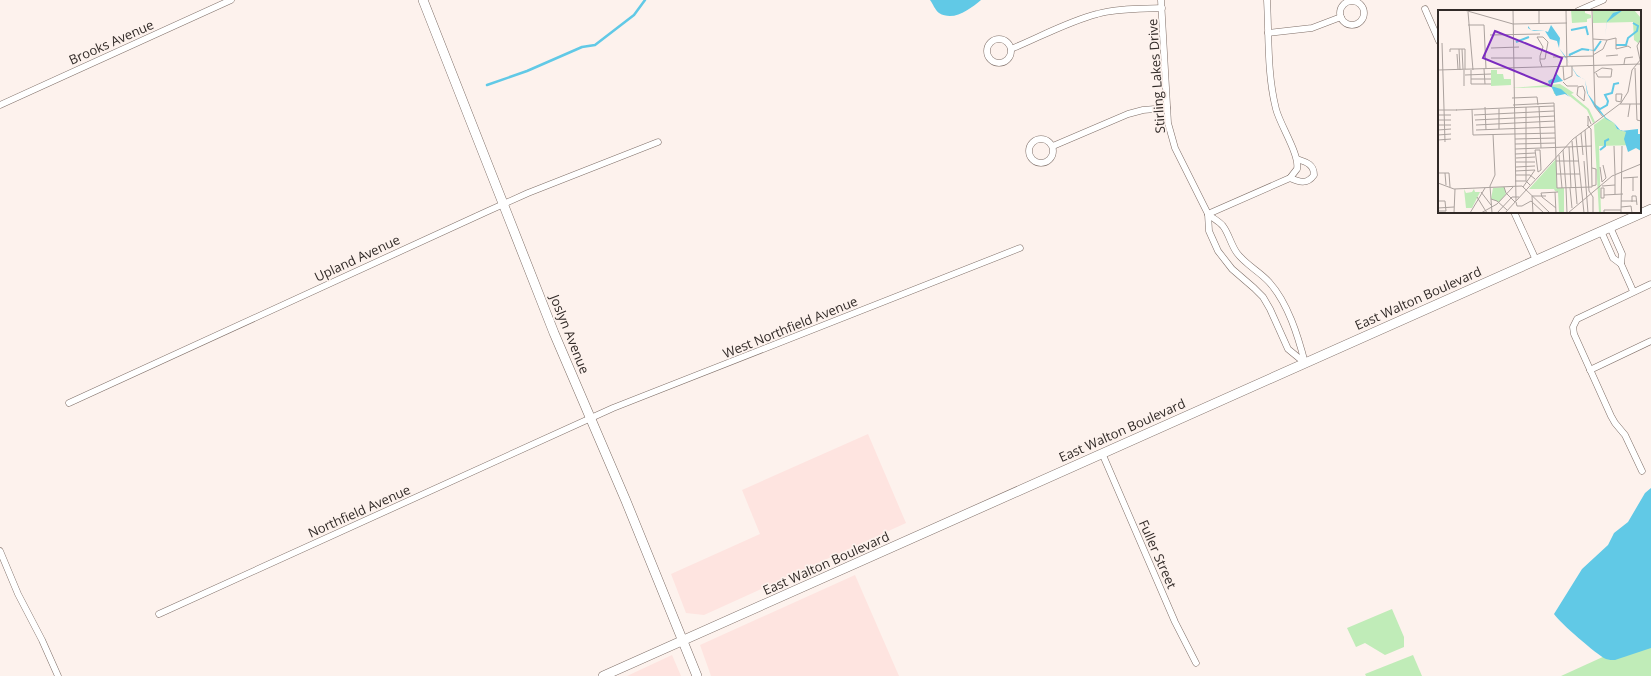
<svg xmlns="http://www.w3.org/2000/svg" width="1651" height="676" font-family="'Open Sans',sans-serif">
<style>
.commercial{fill:#fee4e0}
.green{fill:#c0ecb8}
.water{fill:#61c9e6}
.lines{fill:none;stroke-linecap:round;stroke-linejoin:round}
.stream{stroke:#61c9e6;stroke-width:2.5}
.street-casing{stroke:#7e6e67;stroke-width:7}
.secondary-casing{stroke:#7e6e67;stroke-width:10}
.street{stroke:#fff;stroke-width:6}
.secondary{stroke:#fff;stroke-width:9}
.labels{text-anchor:middle;dominant-baseline:central;stroke-width:3.5;stroke-linejoin:round;paint-order:stroke}
.street-label{font-size:13px;fill:#312a27;stroke:#fdf2ed}
.inset-river{fill:none;stroke:#61c9e6;stroke-width:2}
.inset-road{fill:none;stroke:#aba29e;stroke-width:1}
.view{fill:#7b2cbf;fill-opacity:0.15;stroke:#7b2cbf;stroke-width:2}
.inset-edge{fill:none;stroke:#312a27;stroke-width:2}
</style>
<rect width="100%" height="100%" fill="#fdf2ed"/>
<g class="commercial">
<path d="M 868,434 L 906,523 L 704,615 L 686,613 L 671,574 L 760,534 L 742,490 Z"/>
<path d="M 855,575 L 899,676 L 711,676 L 700,645 Z"/>
<path d="M 672,655 L 681,676 L 627,676 Z"/>
</g>
<g class="green">
<path d="M 1392,609 L 1404,637 L 1404,647 L 1385,655 L 1365,643 L 1356,647 L 1347,628 Z"/>
<path d="M 1651,635 L 1651,676 L 1561,676 Z"/>
<path d="M 1413,655 L 1422,676 L 1366,676 L 1365,674 Z"/>
</g>
<g class="water">
<path d="M 930,0 L 981,0 C 970,9 954,22 939,13 C 935,10 933,4 930,0 Z"/>
<path d="M 1651,488 L 1651,648 L 1615,660 C 1612,660 1609,660 1606,659 C 1597,655 1559,622 1554,614 L 1582,569 L 1608,545 L 1614,533 L 1628,522 L 1645,493 Z"/>
</g>
<g class="lines">
<path class="stream" d="M 487,85 L 527,71 L 582,47 L 595,45 L 634,15 L 645,0"/>
<g class="street-casing">
<g id="street">
<path d="M 1161,0 L 1168,123 L 1175,148 L 1208,214 L 1209,231 L 1218,251 L 1232,269 L 1254,288 L 1263,297 L 1270,309 L 1288,349 L 1305,363"/>
<circle cx="1352" cy="13" r="12"/>
<path d="M 1425,9 L 1439,41"/>
<path d="M 1578,11 L 1603,0"/>
<path d="M 1268,33 L 1312,28 L 1341,17"/>
<circle cx="999" cy="51" r="12"/>
<path d="M 1011,49 C 1038,38 1069,21 1097,14 C 1118,8 1141,9 1162,8"/>
<path d="M 0,105 L 231,0"/>
<circle cx="1041" cy="151" r="12"/>
<path d="M 1053,146 L 1128,114 L 1143,110 L 1167,108"/>
<path d="M 1290,178 C 1299,182 1307,185 1314,175 C 1314,164 1306,162 1297,159"/>
<path d="M 1514,212 L 1536,260"/>
<path d="M 1208,214 L 1290,178 L 1297,169 C 1300,155 1280,125 1276,109 C 1267,74 1269,36 1267,0"/>
<path d="M 1208,214 C 1212,218 1219,221 1223,226 C 1229,234 1231,245 1237,253 C 1246,265 1259,271 1269,282 C 1288,303 1298,336 1305,363"/>
<path d="M 1610,227 L 1622,254 L 1621,264"/>
<path d="M 1601,231 L 1613,258 L 1621,264 L 1633,291"/>
<path d="M 1590,370 L 1651,341"/>
<path d="M 69,403 L 488,211 L 528,193 L 658,142"/>
<path d="M 1102,453 L 1175,622 L 1196,663"/>
<path d="M 1642,471 L 1625,435 L 1615,423 L 1611,416 L 1574,334 L 1573,327 L 1577,319 L 1651,284"/>
<path d="M 0,551 L 18,594 L 42,640 L 58,676"/>
<path d="M 159,614 L 613,408 L 1020,248"/>
</g>
</g>
<g class="secondary-casing">
<g id="secondary">
<path d="M 423,0 L 554,333 L 626,501 L 697,676"/>
<path d="M 603,676 L 1651,209"/>
</g>
</g>
<use href="#street" class="street"/>
<use href="#secondary" class="secondary"/>
</g>
<g class="labels">
<g class="street-label">
<text transform="translate(111 42) rotate(-24)">Brooks Avenue</text>
<text transform="translate(1156 76) rotate(-94)">Stirling Lakes Drive</text>
<text transform="translate(357 258) rotate(-25)">Upland Avenue</text>
<text transform="translate(1418 298) rotate(-24)">East Walton Boulevard</text>
<text transform="translate(790 327) rotate(-22)">West Northfield Avenue</text>
<text transform="translate(570 334) rotate(68)">Joslyn Avenue</text>
<text transform="translate(1122 430) rotate(-24)">East Walton Boulevard</text>
<text transform="translate(359 511) rotate(-24)">Northfield Avenue</text>
<text transform="translate(1158 554) rotate(66)">Fuller Street</text>
<text transform="translate(826 563) rotate(-24)">East Walton Boulevard</text>
</g>
</g>
<g transform="translate(1438 10)">
<rect width="203" height="203" fill="#fdf2ed"/>
<path d="M 133,0 L 147,0 L 147,3 L 153,5 L 153,8 L 149,9 L 149,12 L 134,13 ZM 155,0 L 196,0 L 203,8 L 203,29 L 200,33 L 196,30 L 195,12 L 155,13 ZM 53,60 L 59,60 L 59,64 L 65,64 L 66,69 L 73,69 L 73,75 L 53,76 ZM 122,74 L 136,83 L 133,84 L 151,99 L 157,112 L 155,113 L 149,100 L 129,84 L 116,84 L 115,77 L 73,78 ZM 167,107 L 176,113 L 179,119 L 188,122 L 199,135 L 161,136 L 163,203 L 161,203 L 156,115 ZM 118,149 L 119,178 L 126,178 L 126,203 L 121,203 L 120,182 L 117,181 L 116,179 L 91,179 ZM 66,177 L 68,184 L 61,192 L 53,189 L 55,178 ZM 26,179 L 28,183 L 34,182 L 36,179 L 37,182 L 42,182 L 34,198 L 28,198 Z" fill="#c0ecb8"/>
<path d="M 185,0 L 169,12 L 167,26 L 157,40 L 157,41 L 144,39 L 128,48 L 139,66 L 144,68 L 147,70 L 150,84 L 168,108 L 171,110 L 176,113 L 183,121 L 200,119 L 200,124 L 203,124 L 203,141 L 198,138 L 190,142 L 186,129 L 188,122 L 179,119 L 176,113 L 168,109 L 156,96 L 149,83 L 147,70 L 139,65 L 121,38 L 119,31 L 112,29 L 107,21 L 96,21 L 93,20 L 90,18 L 90,16 L 93,20 L 107,21 L 110,22 L 113,15 L 122,28 L 121,38 L 128,47 L 144,39 L 157,40 L 167,26 L 169,11 L 175,3 ZM 118,63 L 125,71 L 111,74 L 110,71 L 118,67 ZM 113,76 L 123,79 L 132,87 L 127,84 L 118,86 Z" fill="#61c9e6"/>
<path class="inset-river" d="M 133,20 L 148,17 L 150,25M 78,32 L 91,27M 178,35 L 188,35 L 190,28 L 199,21 L 200,16 L 195,13M 156,41 L 163,31M 131,45 L 144,39 L 151,40M 158,96 L 162,99 L 169,95 L 170,91 L 167,85 L 174,83 L 176,74 L 181,73M 162,140 L 167,136 L 167,131 L 171,129"/>
<path class="inset-road" d="M 26,0 L 75,14 L 129,13M 75,0 L 78,191M 101,0 L 101,14M 128,0 L 129,56M 154,0 L 157,97 L 165,107M 30,2 L 35,60M 30,15 L 46,15 L 48,59M 52,25 L 102,24M 178,28 L 178,39 L 190,36 L 193,38M 155,29 L 169,30M 4,33 L 7,132M 53,38 L 81,37M 21,39 L 22,60M 24,39 L 25,59M 12,42 L 12,39 L 27,39 L 27,59M 19,44 L 20,59M 155,45 L 165,39 L 169,30 L 178,28M 168,46 L 180,45M 115,47 L 155,46M 53,48 L 94,48M 102,49 L 107,49 L 110,32 L 105,27 L 99,27 L 105,37 L 102,46 L 102,51 L 104,57M 202,50 L 199,36 L 203,29M 186,54 L 187,48 L 195,47M 125,56 L 126,70 L 134,66 L 134,56M 197,58 L 199,110 L 203,111M 46,59 L 47,74M 0,60 L 203,54M 26,60 L 26,76M 33,60 L 33,74 L 53,74M 156,63 L 164,58 L 174,59 L 173,67 L 160,67 L 158,63M 27,65 L 53,64M 33,69 L 53,69M 125,72 L 129,76 L 140,76M 145,76 L 147,82 L 146,91 L 139,85 L 140,77 ZM 74,88 L 99,87 L 100,95M 183,91 L 184,84 L 178,84 L 178,91 L 184,92M 182,94 L 203,94M 75,95 L 116,93 L 119,178 L 154,177 L 153,119 L 149,115M 47,97 L 48,120M 101,97 L 103,138M 34,99 L 35,125M 61,99 L 61,119M 0,100 L 19,100M 18,100 L 116,96M 0,105 L 13,105M 36,105 L 116,101M 190,107 L 192,94M 0,110 L 13,110M 37,110 L 117,106M 0,115 L 13,115M 38,115 L 117,111M 150,116 L 150,106 L 153,114M 0,120 L 13,119M 38,120 L 117,117M 147,120 L 151,181 L 155,187 L 155,203M 143,123 L 145,145M 0,125 L 13,124M 35,125 L 117,123M 138,127 L 146,203M 77,129 L 117,128M 0,130 L 13,129M 134,131 L 139,194M 77,134 L 117,133M 176,136 L 177,164M 131,137 L 133,178M 77,139 L 154,136M 102,140 L 103,160 L 100,162 L 97,140 ZM 125,140 L 128,178M 77,144 L 97,143M 121,145 L 124,178M 78,148 L 97,147M 118,151 L 141,151M 146,151 L 150,203M 78,152 L 97,152M 78,157 L 97,156M 162,157 L 164,172 L 168,168 L 165,155M 154,158 L 158,159 L 158,175 L 154,176M 77,161 L 97,160 L 85,177M 0,163 L 11,163 L 12,177M 7,163 L 8,175M 119,164 L 142,164M 78,165 L 92,165 L 97,169M 177,165 L 177,184M 195,167 L 195,181M 185,168 L 200,167M 77,171 L 88,171 L 92,175M 88,171 L 88,97M 0,173 L 16,179 L 84,176 L 112,203M 164,176 L 177,175M 66,177 L 68,183 L 77,192M 128,178 L 129,203M 132,178 L 134,198M 163,178 L 166,178 L 166,188 L 163,188 ZM 43,182 L 53,195M 117,182 L 118,203M 166,185 L 185,184M 39,187 L 49,203M 53,189 L 59,191 L 69,200M 0,191 L 7,191 L 8,201 L 0,201M 183,191 L 199,191M 78,192 L 79,196 L 84,196 L 93,191 L 106,203M 194,192 L 194,186 L 198,186 L 199,195M 183,197 L 193,196 L 194,203M 0,198 L 16,197M 118,198 L 104,187 L 103,183 L 120,182M 16,203 L 17,179M 32,203 L 47,178M 43,203 L 59,194 L 75,177M 54,203 L 52,176 L 57,165 L 55,124M 59,203 L 74,187 L 81,187M 67,203 L 135,129 L 183,93 L 190,82 L 194,60 L 203,49M 95,203 L 94,186 L 108,186M 130,203 L 174,166 L 203,154M 166,203 L 166,200 L 183,200M 183,203 L 184,136"/>
<path class="view" d="M 57,21 L 124,48 L 113,76 L 45,48 Z"/>
<rect width="203" height="203" class="inset-edge"/>
</g>
</svg>
